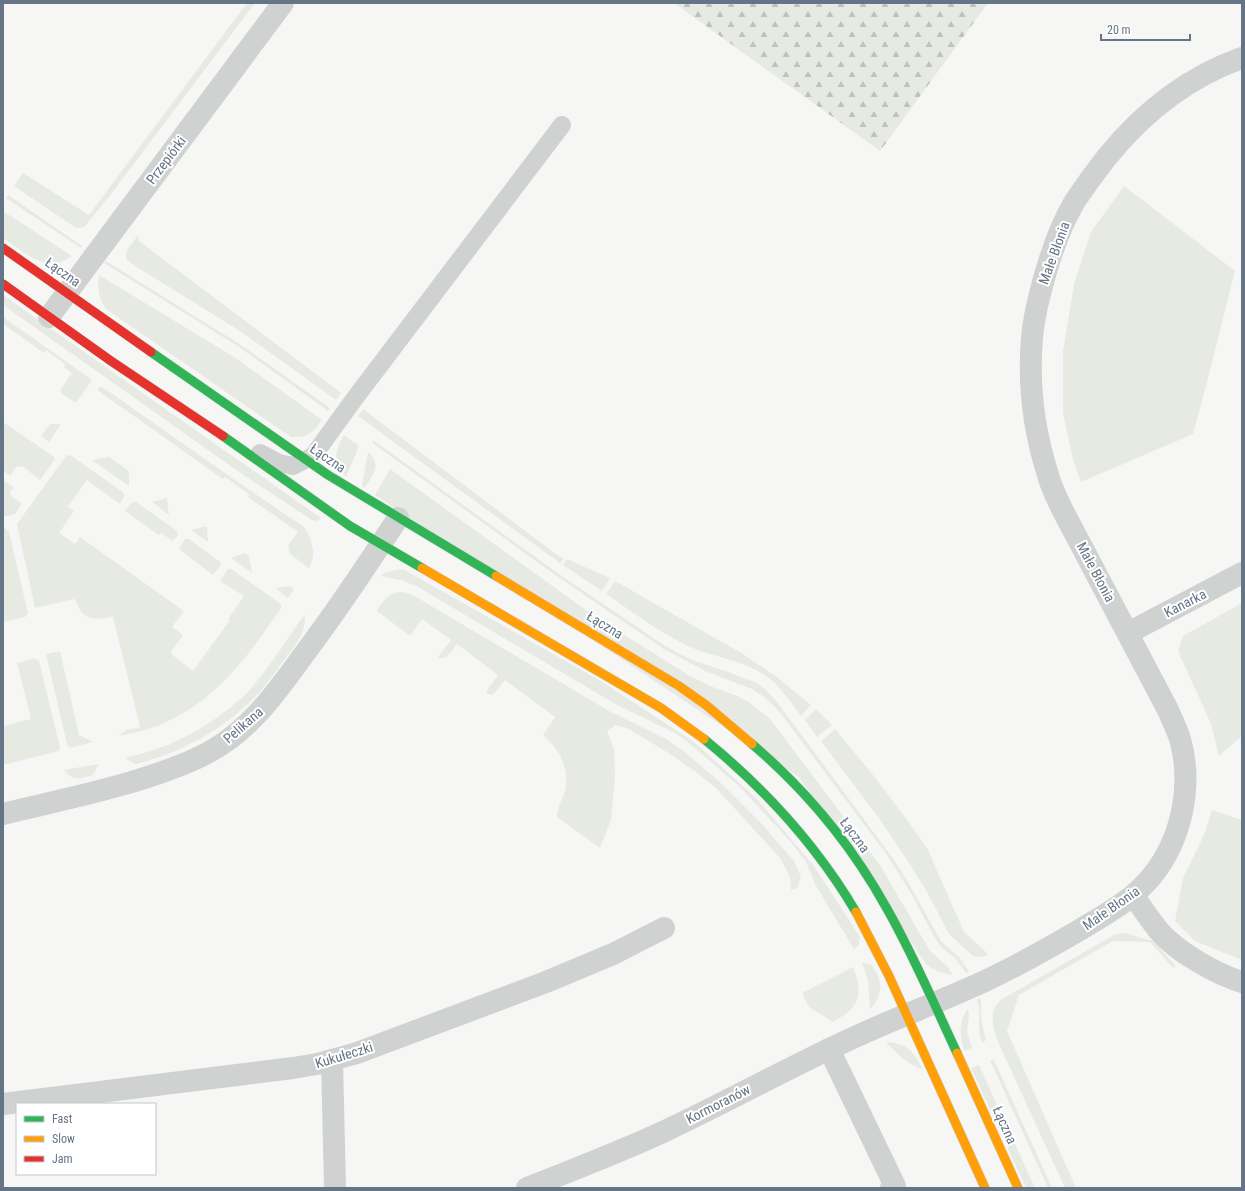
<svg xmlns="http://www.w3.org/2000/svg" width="1245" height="1191" font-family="'Roboto Condensed',sans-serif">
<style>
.grass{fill:#e6eae3}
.forest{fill:url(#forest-firs)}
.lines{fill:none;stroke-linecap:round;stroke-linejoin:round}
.fast-casing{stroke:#d1d4d5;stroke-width:10}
.slow-casing{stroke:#d1d4d5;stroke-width:10}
.jam-casing{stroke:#d1d4d5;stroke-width:10}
.lane{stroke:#d0d2d2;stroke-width:18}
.street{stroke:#d0d2d2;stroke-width:22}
.fast{stroke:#30b455;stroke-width:9}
.slow{stroke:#ff9f0a;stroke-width:9}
.jam{stroke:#e5322d;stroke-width:9}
.labels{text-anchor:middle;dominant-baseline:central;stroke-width:4;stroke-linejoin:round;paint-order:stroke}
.street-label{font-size:14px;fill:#657587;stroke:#fff}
</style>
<defs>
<pattern id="forest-firs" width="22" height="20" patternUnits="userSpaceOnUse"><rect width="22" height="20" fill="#e6eae3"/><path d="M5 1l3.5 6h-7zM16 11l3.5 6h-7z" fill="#bec2be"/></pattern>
</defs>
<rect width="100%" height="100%" fill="#f6f7f5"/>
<g class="grass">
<path d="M 247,3 L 255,3 L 108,198 L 84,227 L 77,228 L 73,226 L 14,186 L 23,173 L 89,215 Z"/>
<path d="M 1124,186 L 1235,271 L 1207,382 L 1193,434 L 1081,482 L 1073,460 L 1063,413 L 1063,352 L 1074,284 L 1091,232 Z"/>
<path d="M 8,195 L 82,246 L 81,248 L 6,198 Z"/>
<path d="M 3,211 L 72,256 C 47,275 24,252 3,238 Z"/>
<path d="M 138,235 L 139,241 L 340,392 L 341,393 L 336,400 L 240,331 L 132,264 L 126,259 L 127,250 Z"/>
<path d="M 106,261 L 241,345 L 330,408 L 328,411 L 239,347 L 104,263 Z"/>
<path d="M 99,275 L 234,357 L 322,420 C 311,434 310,437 291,437 L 106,309 C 99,299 97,288 99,275 Z"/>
<path d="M 3,295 L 321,518 L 317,521 L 312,520 L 242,474 L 3,305 Z"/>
<path d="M 3,317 L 92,380 L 76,403 L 61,393 L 61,389 L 72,373 L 64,367 L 65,364 L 46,350 L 44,353 L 3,324 Z"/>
<path d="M 101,386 L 235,480 L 304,527 C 312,539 317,554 309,568 L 290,554 L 288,546 L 298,532 L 248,497 L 250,495 L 225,477 L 223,479 L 97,390 Z"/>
<path d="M 363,409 L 560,557 L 564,558 L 560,563 L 358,416 Z"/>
<path d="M 3,422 L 54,457 L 55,459 L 40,480 L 22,466 L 16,467 L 10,476 L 3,470 Z"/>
<path d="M 50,424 L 61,424 L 49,442 L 41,436 Z"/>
<path d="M 344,435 L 359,446 L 346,477 C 333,462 334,452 344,435 Z"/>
<path d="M 373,440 L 559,574 L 665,646 L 692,660 L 728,672 L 757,683 L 765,689 L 777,702 L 889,853 L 905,877 L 941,941 L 960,958 L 969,972 L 966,973 L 955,958 L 941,947 L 935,938 L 912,895 L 887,855 L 785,719 L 775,707 L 763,696 L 752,689 L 705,671 L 664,649 L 558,577 L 378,447 L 372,442 Z"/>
<path d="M 368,452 C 383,465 372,475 365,488 L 362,486 Z"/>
<path d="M 70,455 L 124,493 L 124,497 L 120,504 L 87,480 L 69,505 L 67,506 L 74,511 L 59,533 L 75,544 L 80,537 L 184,611 L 172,627 L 183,635 L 170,653 L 193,671 L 230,620 L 228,619 L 244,596 L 220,581 L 228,569 L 231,569 L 281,604 L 281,608 C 246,659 216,702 157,726 C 144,731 131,733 118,736 L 126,730 L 140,727 L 113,617 C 94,620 82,621 75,599 L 35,608 L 17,524 L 66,456 Z"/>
<path d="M 109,457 L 129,471 L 129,486 L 92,460 Z"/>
<path d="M 390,469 L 597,618 L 690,676 L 713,687 L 737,696 L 749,702 L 770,719 L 880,865 L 930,951 L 948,967 L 953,975 C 942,973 935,971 926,964 L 799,777 L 375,495 Z"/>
<path d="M 3,480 L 13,487 L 10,492 L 11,496 L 22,504 L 15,514 L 3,517 Z"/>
<path d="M 167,498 L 169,515 L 152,502 Z"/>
<path d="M 132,502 L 136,502 L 177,531 L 178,535 L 173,541 L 161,533 L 159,535 L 125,511 Z"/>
<path d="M 3,526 L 9,532 L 28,613 L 25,617 L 3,622 Z"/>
<path d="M 207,526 L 208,542 L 191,530 Z"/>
<path d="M 185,539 L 189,539 L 220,562 L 221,565 L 213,575 L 179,549 Z"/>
<path d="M 245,553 L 249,556 L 252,573 L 231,558 Z"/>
<path d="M 567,559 L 610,578 L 602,591 L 563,565 Z"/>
<path d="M 403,569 L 601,681 L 694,742 L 756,798 L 814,866 L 860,937 L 858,946 L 854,949 L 816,886 L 806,862 L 790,841 L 740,787 L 689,743 L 677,734 L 617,705 L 416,586 L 401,580 L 380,576 L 386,572 Z"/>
<path d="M 615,581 L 743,654 L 778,678 L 811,705 L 801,716 C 792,703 782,689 770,679 C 744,658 708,658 680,642 C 654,629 630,610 606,594 Z"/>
<path d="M 291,586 L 294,589 L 288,598 L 275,588 Z"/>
<path d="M 402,592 L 410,594 L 418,598 L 609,711 L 666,739 L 685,752 L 721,783 L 762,824 L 794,861 L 801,877 L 797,888 L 791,890 L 790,877 L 781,859 L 717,789 L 696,772 L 670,754 L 629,729 L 616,725 L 607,731 L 614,749 L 615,777 L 611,820 L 600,848 L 557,817 C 557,808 561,802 564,794 C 571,771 560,749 543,735 L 555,717 L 505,680 L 493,695 L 487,694 L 487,690 L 498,675 L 457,644 C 452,650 446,662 438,657 L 451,640 L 422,619 L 410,636 L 377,611 C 383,600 389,592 402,592 Z"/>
<path d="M 1242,603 L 1242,736 L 1219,756 L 1211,724 L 1178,651 L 1183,636 Z"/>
<path d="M 305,614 C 306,633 295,646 284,660 C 275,672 267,685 256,696 C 223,730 181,753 136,764 L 124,758 C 166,749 197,734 231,707 C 235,703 241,699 245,695 C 268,671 285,641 305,614 Z"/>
<path d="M 60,651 L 79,735 L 93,742 L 70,748 L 67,744 L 46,654 Z"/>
<path d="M 34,658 L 39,661 L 60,747 L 59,751 L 3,765 L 3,726 L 31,719 L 17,663 Z"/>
<path d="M 816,709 L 832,725 L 817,737 L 805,720 Z"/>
<path d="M 835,729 L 873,775 L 908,821 L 928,850 L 964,932 L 989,955 L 979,957 L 973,956 L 949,934 L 926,890 L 907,860 L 878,817 L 821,741 Z"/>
<path d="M 99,764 L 93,775 C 76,779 76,782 63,770 Z"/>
<path d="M 1212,810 L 1242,820 L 1242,960 L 1195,941 L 1175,921 L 1183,878 L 1204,835 Z"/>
<path d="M 1120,933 C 1131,932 1141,940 1152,940 L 1176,966 L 1173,968 L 1150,942 L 1113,941 L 1019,995 L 1007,1031 L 1076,1188 L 1065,1188 L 998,1042 C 993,1027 987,1010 1002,999 L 1114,935 Z"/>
<path d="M 862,963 L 871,964 C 874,969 878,974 879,979 C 883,990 877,1002 870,1010 L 868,980 Z"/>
<path d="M 853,967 C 864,995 860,1007 833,1022 L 809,1007 L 802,993 Z"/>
<path d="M 980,998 L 981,1004 L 981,1019 L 986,1040 L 982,1043 C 976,1027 982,1015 977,1000 Z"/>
<path d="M 968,1008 L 969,1015 L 967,1032 L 972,1048 L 964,1051 C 960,1035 958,1022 968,1008 Z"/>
<path d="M 886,1042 C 908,1043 913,1052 923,1069 C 908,1065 896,1053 886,1042 Z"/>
<path d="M 990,1060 L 994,1060 L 1052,1188 L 1048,1188 Z"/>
<path d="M 979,1065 L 1035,1188 L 1026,1188 L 971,1068 Z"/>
</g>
<path class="forest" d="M 674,3 L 988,3 L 880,151 Z"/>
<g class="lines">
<g class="fast-casing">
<g id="fast">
<path d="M 151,352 L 328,475 L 496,576"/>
<path d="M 223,436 L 350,526 L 422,568"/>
<path d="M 704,739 C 763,787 817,846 856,912"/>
<path d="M 752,744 C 806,790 852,846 886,907 C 913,954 934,1004 957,1053"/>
</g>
</g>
<g class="slow-casing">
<g id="slow">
<path d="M 422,568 L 661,708 L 704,739"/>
<path d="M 496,576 L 679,686 L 706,705 L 752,744"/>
<path d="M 856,912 L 889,976 L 985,1188"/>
<path d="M 957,1053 L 1018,1188"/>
</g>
</g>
<g class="jam-casing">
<g id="jam">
<path d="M 3,248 L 151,352"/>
<path d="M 3,284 L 111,361 L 223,436"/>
</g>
</g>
<path class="lane" d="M 260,453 L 279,463 L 293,466 L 313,456 L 355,398 L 562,125"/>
<g class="street">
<path d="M 49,317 L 283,3"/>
<path d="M 1128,633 L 1242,573"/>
<path d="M 3,814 C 47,803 92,794 135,781 C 161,773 188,764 211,751 C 252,728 278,690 305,653 C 338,609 368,564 398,518"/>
<path d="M 1133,896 C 1142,907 1150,920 1159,931 C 1177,952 1216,974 1242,982"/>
<path d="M 829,1049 L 895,1186 L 891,1188"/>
<path d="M 332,1060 L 335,1188"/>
<path d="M 3,1104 L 293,1068 L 317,1064 L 357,1053 L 546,982 L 613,954 L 664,928"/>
<path d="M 527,1188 C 573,1170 620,1152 665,1131 C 729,1101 791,1066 855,1037 C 898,1017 942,1001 985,981 C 1017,966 1047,949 1078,931 C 1104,915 1132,901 1152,876 C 1182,839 1193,785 1180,739 C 1177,729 1172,720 1168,710 L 1062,509 C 1057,498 1051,487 1048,475 C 1034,431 1028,384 1032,338 C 1034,313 1041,288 1048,265 C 1055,242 1063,221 1075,201 C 1085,186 1096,171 1107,157 C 1143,113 1188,77 1242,58"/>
</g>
<use href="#fast" class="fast"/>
<use href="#slow" class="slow"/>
<use href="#jam" class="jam"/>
</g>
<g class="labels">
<g class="street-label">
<text transform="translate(166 160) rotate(-53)">Przepiórki</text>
<text transform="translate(1054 253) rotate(-70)">Małe Błonia</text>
<text transform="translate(63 272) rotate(35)">Łączna</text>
<text transform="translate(328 458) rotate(34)">Łączna</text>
<text transform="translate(1096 572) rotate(62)">Małe Błonia</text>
<text transform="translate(1185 603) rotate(-27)">Kanarka</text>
<text transform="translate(605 625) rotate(31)">Łączna</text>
<text transform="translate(243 725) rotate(-41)">Pelikana</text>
<text transform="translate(855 835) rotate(53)">Łączna</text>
<text transform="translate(1111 908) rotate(-35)">Małe Błonia</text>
<text transform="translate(344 1055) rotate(-17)">Kukułeczki</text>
<text transform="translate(718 1104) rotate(-27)">Kormoranów</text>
<text transform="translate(1005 1125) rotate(66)">Łączna</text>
</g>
</g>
<rect width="1245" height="1191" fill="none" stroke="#657587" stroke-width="8"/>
<rect x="16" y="1103" width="140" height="72" fill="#ffffff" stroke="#c1c8cf"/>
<rect x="24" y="1116" width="20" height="6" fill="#30b455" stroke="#c1c8cf"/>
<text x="52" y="1123" font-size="12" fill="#657587">Fast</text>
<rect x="24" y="1136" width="20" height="6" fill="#ff9f0a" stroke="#c1c8cf"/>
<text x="52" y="1143" font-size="12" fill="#657587">Slow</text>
<rect x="24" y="1156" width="20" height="6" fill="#e5322d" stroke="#c1c8cf"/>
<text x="52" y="1163" font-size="12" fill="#657587">Jam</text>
<path d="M1101 34v6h89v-6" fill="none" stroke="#657587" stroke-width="2"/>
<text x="1107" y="34" font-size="12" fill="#657587" stroke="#ffffff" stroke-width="3" paint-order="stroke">20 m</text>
</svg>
